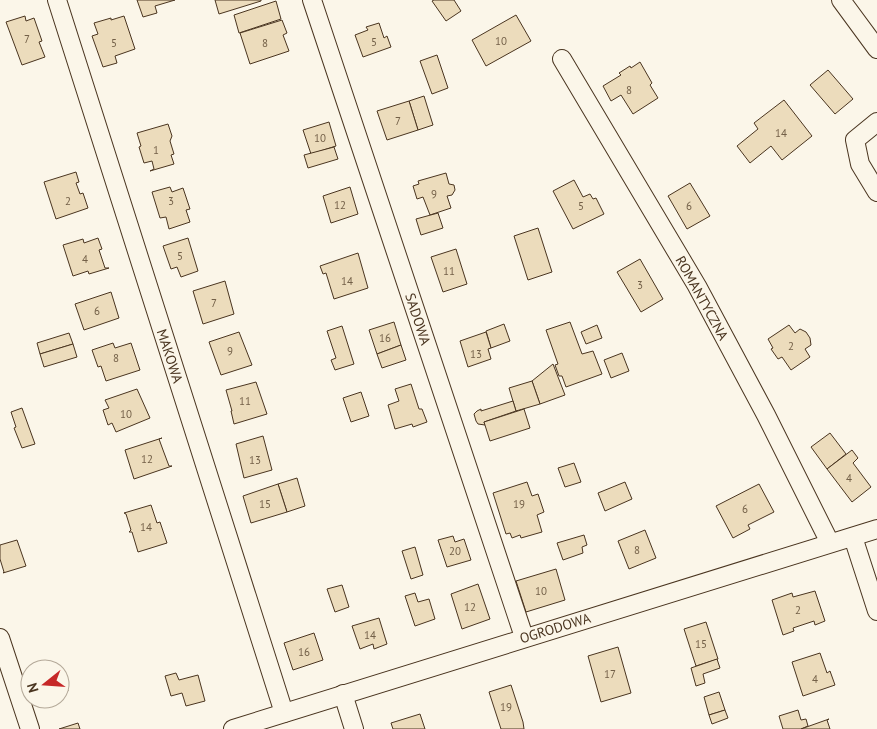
<svg xmlns="http://www.w3.org/2000/svg" width="877" height="729" font-family="'PT Sans',sans-serif">
<style>
.building{fill:#ecdcbc;stroke:#4a3520}
.lines{fill:none;stroke-linecap:round;stroke-linejoin:round}
.street-casing{stroke:#4a3520;stroke-width:20}
.street{stroke:#fbf6e9;stroke-width:18}
.labels{text-anchor:middle;dominant-baseline:central;stroke-width:4;stroke-linejoin:round;paint-order:stroke}
.number-label{font-size:11px;fill:#725f47}
.street-label{font-size:14px;fill:#4a3520;stroke:#fbf6e9}
</style>
<rect width="100%" height="100%" fill="#fbf6e9"/>
<g class="building">
<path d="M 137,0 L 175,0 L 155,6 L 157,13 L 143,17 Z"/>
<path d="M 215,0 L 261,0 L 261,1 L 219,14 Z"/>
<path d="M 434,0 L 454,0 L 461,11 L 446,21 L 432,1 Z"/>
<path d="M 276,1 L 281,19 L 239,33 L 234,15 Z"/>
<path d="M 516,15 L 531,41 L 486,66 L 472,40 Z"/>
<path d="M 25,16 L 26,21 L 34,18 L 42,41 L 39,42 L 45,57 L 22,65 L 6,22 Z"/>
<path d="M 124,16 L 135,49 L 115,56 L 117,63 L 103,67 L 92,36 L 98,34 L 94,23 L 111,18 L 111,20 Z"/>
<path d="M 282,20 L 287,33 L 283,35 L 289,51 L 250,64 L 240,33 Z"/>
<path d="M 379,23 L 384,38 L 387,36 L 391,47 L 363,57 L 355,35 L 368,30 L 366,27 Z"/>
<path d="M 437,55 L 448,88 L 432,94 L 420,61 Z"/>
<path d="M 640,62 L 652,83 L 650,85 L 658,98 L 633,114 L 621,95 L 611,101 L 603,86 L 621,75 L 619,73 L 630,66 L 631,68 Z"/>
<path d="M 828,70 L 853,99 L 835,114 L 810,85 Z"/>
<path d="M 424,96 L 433,125 L 418,130 L 409,101 Z"/>
<path d="M 784,100 L 812,136 L 782,160 L 771,146 L 750,163 L 737,146 L 758,129 L 754,123 Z"/>
<path d="M 409,101 L 418,130 L 387,140 L 377,111 Z"/>
<path d="M 329,122 L 336,146 L 311,154 L 303,130 Z"/>
<path d="M 168,124 L 172,136 L 170,141 L 174,154 L 171,155 L 174,164 L 150,171 L 154,169 L 152,161 L 144,163 L 139,147 L 141,146 L 137,133 Z"/>
<path d="M 334,147 L 338,159 L 308,168 L 304,155 Z"/>
<path d="M 76,172 L 79,182 L 76,183 L 80,194 L 83,193 L 88,208 L 56,219 L 44,182 Z"/>
<path d="M 446,173 L 449,184 L 454,185 L 455,190 L 452,195 L 447,196 L 451,208 L 430,215 L 423,197 L 417,199 L 413,186 L 419,184 L 418,181 Z"/>
<path d="M 574,180 L 583,197 L 590,194 L 593,199 L 596,198 L 604,214 L 573,229 L 553,191 Z"/>
<path d="M 690,183 L 710,216 L 687,229 L 668,196 Z"/>
<path d="M 170,187 L 172,192 L 183,188 L 190,209 L 186,210 L 190,222 L 169,229 L 166,217 L 160,218 L 152,192 Z"/>
<path d="M 350,187 L 358,214 L 331,223 L 323,196 Z"/>
<path d="M 438,213 L 443,228 L 421,235 L 416,219 Z"/>
<path d="M 538,228 L 552,272 L 528,280 L 514,236 Z"/>
<path d="M 98,238 L 102,249 L 99,250 L 105,268 L 109,268 L 89,274 L 88,271 L 73,276 L 63,245 L 83,239 L 84,243 Z"/>
<path d="M 188,238 L 198,271 L 181,277 L 177,267 L 171,269 L 163,246 Z"/>
<path d="M 456,249 L 467,284 L 443,292 L 431,257 Z"/>
<path d="M 358,253 L 368,288 L 334,299 L 326,273 L 323,274 L 320,266 Z"/>
<path d="M 640,259 L 663,299 L 641,312 L 617,272 Z"/>
<path d="M 225,281 L 234,314 L 203,324 L 193,291 Z"/>
<path d="M 111,292 L 119,318 L 84,330 L 75,304 Z"/>
<path d="M 394,322 L 401,345 L 377,354 L 369,330 Z"/>
<path d="M 570,322 L 582,354 L 593,351 L 602,374 L 566,387 L 562,376 L 559,376 L 555,365 L 558,364 L 546,330 Z"/>
<path d="M 504,324 L 510,341 L 491,348 L 486,331 Z"/>
<path d="M 597,325 L 602,338 L 586,344 L 581,332 Z"/>
<path d="M 789,325 L 795,333 L 800,329 L 806,332 L 810,338 L 811,345 L 805,349 L 810,357 L 791,370 L 782,357 L 778,359 L 771,349 L 773,348 L 768,339 Z"/>
<path d="M 342,326 L 354,364 L 335,370 L 331,360 L 336,358 L 327,331 Z"/>
<path d="M 239,332 L 252,365 L 221,375 L 209,342 Z"/>
<path d="M 486,332 L 491,348 L 488,349 L 491,359 L 468,367 L 460,341 Z"/>
<path d="M 69,333 L 73,344 L 40,354 L 37,343 Z"/>
<path d="M 113,343 L 115,348 L 131,343 L 140,370 L 106,381 L 101,366 L 98,367 L 92,350 Z"/>
<path d="M 73,344 L 77,357 L 44,367 L 40,354 Z"/>
<path d="M 401,345 L 406,360 L 382,368 L 377,354 Z"/>
<path d="M 622,353 L 629,371 L 611,378 L 604,360 Z"/>
<path d="M 553,364 L 565,395 L 540,404 L 532,381 Z"/>
<path d="M 532,381 L 540,404 L 516,411 L 509,388 Z"/>
<path d="M 256,382 L 267,414 L 234,424 L 231,411 L 232,411 L 226,390 Z"/>
<path d="M 411,384 L 419,409 L 422,409 L 427,422 L 413,427 L 412,424 L 395,429 L 388,405 L 399,401 L 395,389 Z"/>
<path d="M 137,389 L 150,418 L 116,432 L 112,423 L 108,425 L 103,410 L 109,408 L 105,400 Z"/>
<path d="M 361,392 L 369,416 L 351,422 L 343,398 Z"/>
<path d="M 513,401 L 516,411 L 484,422 L 485,425 L 478,424 L 476,421 L 474,414 L 477,411 L 481,409 L 481,411 Z"/>
<path d="M 22,408 L 35,444 L 22,448 L 14,428 L 16,427 L 11,412 Z"/>
<path d="M 524,409 L 530,428 L 490,441 L 484,422 Z"/>
<path d="M 830,433 L 846,454 L 827,469 L 811,447 Z"/>
<path d="M 263,436 L 272,470 L 244,478 L 236,444 Z"/>
<path d="M 162,438 L 159,439 L 163,450 L 169,466 L 172,466 L 134,479 L 125,450 Z"/>
<path d="M 852,450 L 858,458 L 853,463 L 871,487 L 852,502 L 827,469 Z"/>
<path d="M 574,463 L 581,482 L 565,487 L 558,468 Z"/>
<path d="M 297,478 L 305,506 L 287,512 L 278,484 Z"/>
<path d="M 527,482 L 532,496 L 538,494 L 544,512 L 537,515 L 542,532 L 521,538 L 520,535 L 512,538 L 510,533 L 506,534 L 493,493 Z"/>
<path d="M 625,482 L 632,499 L 605,511 L 598,493 Z"/>
<path d="M 278,484 L 287,512 L 251,523 L 243,496 Z"/>
<path d="M 759,484 L 774,512 L 748,525 L 750,529 L 733,538 L 716,506 Z"/>
<path d="M 151,505 L 157,523 L 160,522 L 167,543 L 138,552 L 132,532 L 129,532 L 131,530 L 126,514 L 124,513 Z"/>
<path d="M 645,530 L 656,558 L 629,569 L 618,541 Z"/>
<path d="M 584,535 L 587,545 L 582,547 L 583,553 L 563,560 L 557,543 Z"/>
<path d="M 453,536 L 455,542 L 464,539 L 471,560 L 447,567 L 438,540 Z"/>
<path d="M 17,540 L 26,566 L 3,573 L 4,572 L 0,559 L 0,545 Z"/>
<path d="M 415,547 L 423,575 L 411,579 L 402,551 Z"/>
<path d="M 556,569 L 565,600 L 526,612 L 516,581 Z"/>
<path d="M 478,584 L 490,619 L 462,629 L 451,594 Z"/>
<path d="M 342,585 L 349,607 L 335,612 L 327,589 Z"/>
<path d="M 815,591 L 825,621 L 815,625 L 814,621 L 793,628 L 794,631 L 783,635 L 772,600 L 792,593 L 793,597 Z"/>
<path d="M 415,593 L 418,602 L 429,599 L 435,619 L 415,626 L 405,596 Z"/>
<path d="M 379,618 L 387,644 L 374,649 L 373,644 L 360,649 L 352,626 Z"/>
<path d="M 706,622 L 718,659 L 696,666 L 684,629 Z"/>
<path d="M 314,633 L 323,660 L 293,670 L 284,643 Z"/>
<path d="M 618,647 L 631,693 L 601,702 L 588,656 Z"/>
<path d="M 820,653 L 827,673 L 830,671 L 835,685 L 803,696 L 792,662 Z"/>
<path d="M 717,659 L 720,668 L 703,674 L 705,683 L 696,686 L 691,668 Z"/>
<path d="M 63,673 L 68,691 L 60,693 L 60,674 Z"/>
<path d="M 176,673 L 179,680 L 198,675 L 205,701 L 186,706 L 182,693 L 171,696 L 165,676 Z"/>
<path d="M 511,685 L 523,722 L 524,729 L 501,729 L 489,692 Z"/>
<path d="M 719,692 L 725,710 L 709,715 L 704,697 Z"/>
<path d="M 725,710 L 728,718 L 712,724 L 709,715 Z"/>
<path d="M 798,710 L 801,720 L 806,719 L 808,726 L 801,729 L 783,729 L 779,716 Z"/>
<path d="M 420,714 L 425,729 L 393,729 L 391,723 Z"/>
<path d="M 829,719 L 827,720 L 830,729 L 801,729 Z"/>
<path d="M 78,723 L 80,729 L 59,729 Z"/>
</g>
<g class="lines">
<g class="street-casing">
<g id="street">
<path d="M 57,0 L 284,713"/>
<path d="M 312,0 L 524,637"/>
<path d="M 841,0 L 877,49"/>
<path d="M 562,59 L 697,286 L 766,415 L 830,543"/>
<path d="M 877,122 L 855,140 L 860,164 L 877,192"/>
<path d="M 853,537 L 877,611"/>
<path d="M 0,638 L 30,729"/>
<path d="M 343,694 L 354,729"/>
<path d="M 233,729 L 877,529"/>
</g>
</g>
<use href="#street" class="street"/>
</g>
<g class="labels">
<g class="number-label">
<text x="27" y="39">7</text>
<text x="501" y="41">10</text>
<text x="374" y="42">5</text>
<text x="114" y="43">5</text>
<text x="265" y="43">8</text>
<text x="629" y="90">8</text>
<text x="398" y="121">7</text>
<text x="781" y="133">14</text>
<text x="320" y="138">10</text>
<text x="156" y="150">1</text>
<text x="434" y="194">9</text>
<text x="68" y="201">2</text>
<text x="171" y="201">3</text>
<text x="340" y="205">12</text>
<text x="581" y="206">5</text>
<text x="689" y="206">6</text>
<text x="180" y="256">5</text>
<text x="85" y="259">4</text>
<text x="449" y="271">11</text>
<text x="347" y="281">14</text>
<text x="640" y="285">3</text>
<text x="214" y="303">7</text>
<text x="97" y="311">6</text>
<text x="385" y="338">16</text>
<text x="791" y="346">2</text>
<text x="230" y="351">9</text>
<text x="476" y="354">13</text>
<text x="116" y="358">8</text>
<text x="245" y="401">11</text>
<text x="126" y="414">10</text>
<text x="147" y="459">12</text>
<text x="255" y="460">13</text>
<text x="849" y="478">4</text>
<text x="265" y="504">15</text>
<text x="519" y="504">19</text>
<text x="745" y="509">6</text>
<text x="146" y="527">14</text>
<text x="637" y="550">8</text>
<text x="455" y="551">20</text>
<text x="541" y="591">10</text>
<text x="470" y="607">12</text>
<text x="798" y="610">2</text>
<text x="370" y="635">14</text>
<text x="701" y="644">15</text>
<text x="304" y="652">16</text>
<text x="610" y="674">17</text>
<text x="815" y="679">4</text>
<text x="506" y="707">19</text>
</g>
<g class="street-label">
<text transform="translate(702 298) rotate(61)">ROMANTYCZNA</text>
<text transform="translate(418 319) rotate(72)">SADOWA</text>
<text transform="translate(170 356) rotate(72)">MAKOWA</text>
<text transform="translate(555 628) rotate(-17)">OGRODOWA</text>
</g>
</g>
<g transform="translate(45 684) rotate(253)"><circle r="24" fill="#fbf6e9" stroke="#b4a999"/>
<path d="M0-4L9 19L0 12L-9 19Z" fill="#c62828"/>
<text y="-8" font-size="14" font-weight="bold" text-anchor="middle" fill="#4a3520">N</text>
</g>
</svg>
